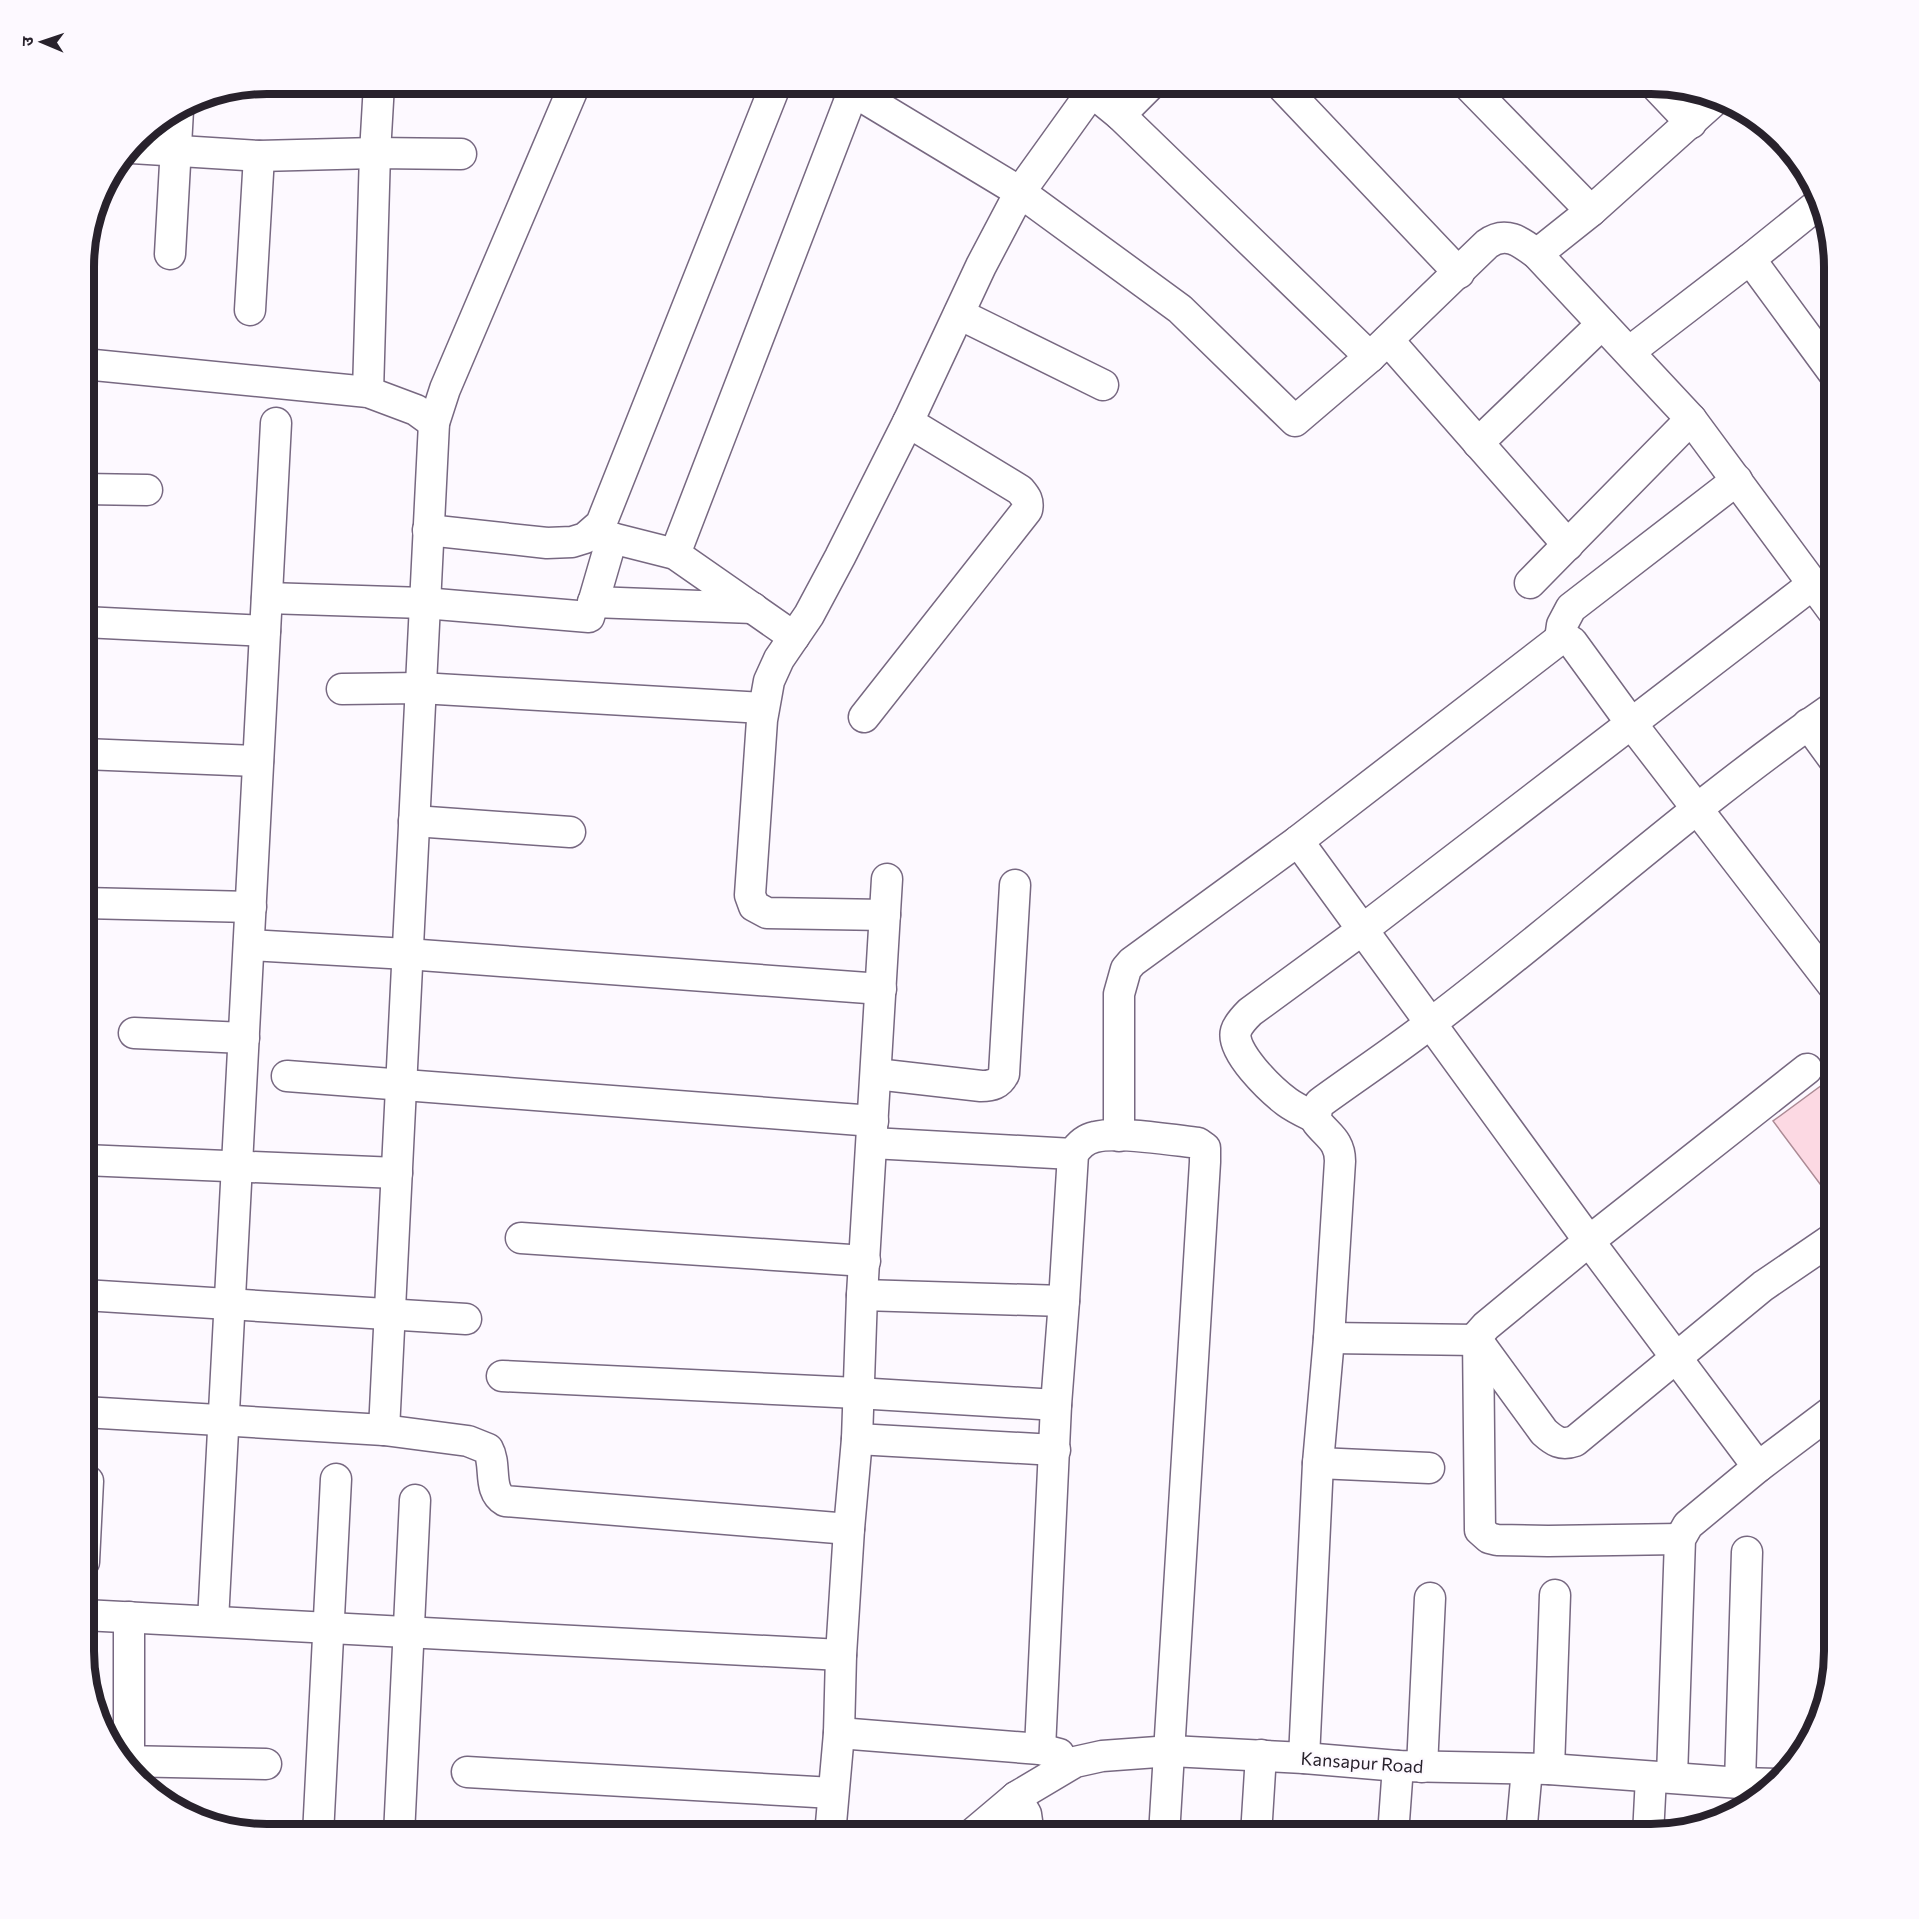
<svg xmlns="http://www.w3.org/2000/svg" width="1919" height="1919" font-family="Commissioner,'Noto Sans Devanagari',sans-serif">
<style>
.building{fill:#fcd9e3;stroke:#ac8b95;stroke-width:1.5}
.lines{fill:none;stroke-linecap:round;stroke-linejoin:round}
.minor-casing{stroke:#776881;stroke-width:33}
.minor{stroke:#fff;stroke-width:30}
.labels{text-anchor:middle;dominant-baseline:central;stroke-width:4.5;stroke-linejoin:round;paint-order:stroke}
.street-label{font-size:18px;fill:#28222c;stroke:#fdf9ff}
.rim{fill:none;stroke:#28222c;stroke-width:8}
</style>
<rect width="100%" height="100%" fill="#fdf9ff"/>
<path class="building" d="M 1822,1085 L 1835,1102 L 1835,1151 L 1832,1153 L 1835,1157 L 1835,1204 L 1773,1121 Z"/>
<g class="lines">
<g class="minor-casing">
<g id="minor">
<path d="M 841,84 L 1020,192 L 1180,309 L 1295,421 L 1370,357 L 1487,244 C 1506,230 1521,242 1537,254 L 1691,419 L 1835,614"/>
<path d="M 1082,84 L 1120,115 L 1370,357"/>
<path d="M 1280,84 L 1459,273"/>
<path d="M 1467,84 L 1591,211"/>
<path d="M 1654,84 L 1691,123"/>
<path d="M 1120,115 L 1151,84"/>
<path d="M 132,148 L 259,156 L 375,153 L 461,154"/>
<path d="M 170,254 L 178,110"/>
<path d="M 1537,254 L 1591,211 L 1716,99"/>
<path d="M 1750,259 L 1835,375"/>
<path d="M 250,310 L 259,156"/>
<path d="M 959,314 L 1103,385"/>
<path d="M 1388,340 L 1568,545"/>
<path d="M 1629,352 L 1750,259 L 1822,201"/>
<path d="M 84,364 L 368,392 L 416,410 L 434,423"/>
<path d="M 368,392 L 375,153 L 379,84"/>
<path d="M 1478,443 L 1602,324"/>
<path d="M 84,489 L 147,490"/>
<path d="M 428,530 L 547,543 L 572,542 L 585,538 L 601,524 L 776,84"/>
<path d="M 592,533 L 675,554 L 794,637"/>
<path d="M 675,554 L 856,84"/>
<path d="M 1530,583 L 1691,419"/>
<path d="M 267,598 L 424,603 L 589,617 L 612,538"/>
<path d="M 593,602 L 753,608"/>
<path d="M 84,622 L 265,631"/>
<path d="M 1560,639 L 1562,625 L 1571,608 L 1737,480"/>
<path d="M 342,689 L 420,688 L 763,708"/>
<path d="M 864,717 L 1027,510 C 1029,501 1026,497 1020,490 L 908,422"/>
<path d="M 1808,724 L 1835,761"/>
<path d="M 84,754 L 258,761"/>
<path d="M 414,821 L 570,832"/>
<path d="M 1298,841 L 1589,1241 L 1758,1467"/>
<path d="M 84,903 L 251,907"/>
<path d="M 885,915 L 767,913 L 754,906 L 750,895 L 762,720 L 769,681 L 779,659 L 809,615 L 840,557 L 908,422 L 981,266 L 1020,192 L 1091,93"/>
<path d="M 249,945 L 407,954 L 881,989"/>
<path d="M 134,1033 L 244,1038"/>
<path d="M 876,1074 L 981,1086 C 992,1086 999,1084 1004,1074 L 1015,885"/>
<path d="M 287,1076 L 873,1121"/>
<path d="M 1316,1118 C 1306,1113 1295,1108 1287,1102 C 1271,1090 1230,1051 1236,1031 C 1238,1024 1245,1017 1250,1012 L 1362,930 L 1813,584"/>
<path d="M 1119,1136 L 1119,994 L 1126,969 L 1132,962 L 1298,841 L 1560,639 L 1564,638 L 1572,642 L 1631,723 L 1835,988"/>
<path d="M 872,1143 L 1073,1154"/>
<path d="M 84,1160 L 397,1173"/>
<path d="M 521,1238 L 865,1261"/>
<path d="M 84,1295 L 466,1319"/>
<path d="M 862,1295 L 1064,1301"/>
<path d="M 1329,1338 L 1477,1340 L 1544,1432 C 1554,1441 1561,1446 1575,1441 L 1763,1286 L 1835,1237"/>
<path d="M 502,1376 L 857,1393 L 1056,1405"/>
<path d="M 84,1412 L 384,1430 L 468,1441 L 488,1449 C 497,1465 487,1491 505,1501 L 849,1529"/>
<path d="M 384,1430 L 434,423 L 445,389 L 575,84"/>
<path d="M 857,1439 L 1055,1450"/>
<path d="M 1318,1463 L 1429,1468"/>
<path d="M 1680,1539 L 1548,1541 L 1497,1540 L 1489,1538 L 1480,1530 L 1478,1335 L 1486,1326 L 1589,1241 L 1807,1069"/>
<path d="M 84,1562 L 88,1481"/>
<path d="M 84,1615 L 841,1655"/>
<path d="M 213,1621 L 276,423"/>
<path d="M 839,1733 L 1040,1749 L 1059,1754"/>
<path d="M 1040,1749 L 1056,1405 L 1064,1301 L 1073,1154 C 1078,1146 1085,1139 1095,1137 C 1118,1131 1172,1140 1198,1143 L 1205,1148 L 1205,1162 L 1164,1835"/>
<path d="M 1304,1758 L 1318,1463 L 1329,1338 L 1340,1161 C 1340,1141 1328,1136 1317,1122 C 1315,1115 1316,1109 1320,1103 C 1357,1076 1395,1051 1431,1023 C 1567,920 1694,803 1835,706"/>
<path d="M 122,1761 L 266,1764"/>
<path d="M 1422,1767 L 1430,1598"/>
<path d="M 1549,1769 L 1555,1595"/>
<path d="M 129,1771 L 129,1617"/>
<path d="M 467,1772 L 833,1793"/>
<path d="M 1672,1777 L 1680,1539 L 1688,1525 L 1758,1467 L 1835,1409"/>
<path d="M 1740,1783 L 1747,1552"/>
<path d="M 1016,1797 L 1026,1814 L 1029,1835"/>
<path d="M 318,1835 L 336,1479"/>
<path d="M 399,1835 L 415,1500"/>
<path d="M 830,1835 L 839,1733 L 841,1655 L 849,1529 L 857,1439 L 862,1295 L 887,879"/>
<path d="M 971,1835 L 1016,1797 L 1075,1762 L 1102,1756 L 1171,1751 L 1304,1758 L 1398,1766 L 1549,1769 L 1740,1783 L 1777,1784"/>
<path d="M 1256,1835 L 1261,1755"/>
<path d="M 1393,1835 L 1398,1766"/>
<path d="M 1521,1835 L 1527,1769"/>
<path d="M 1648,1835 L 1651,1777"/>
</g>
</g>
<use href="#minor" class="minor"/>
</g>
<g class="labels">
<g class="street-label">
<text transform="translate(1362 1762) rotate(4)">Kansapur Road</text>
</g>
</g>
<path d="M0 0H1919V1919H0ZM267 94H1651A173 173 0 0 1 1824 267V1651A173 173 0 0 1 1651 1824H267A173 173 0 0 1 94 1651V267A173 173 0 0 1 267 94Z" fill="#fdf9ff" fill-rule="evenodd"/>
<path class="rim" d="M267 94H1651A173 173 0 0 1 1824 267V1651A173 173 0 0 1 1651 1824H267A173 173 0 0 1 94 1651V267A173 173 0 0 1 267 94Z"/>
<g transform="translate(42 42) rotate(272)" stroke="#fdf9ff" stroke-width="4.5" paint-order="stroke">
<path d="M0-4.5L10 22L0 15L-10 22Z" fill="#28222c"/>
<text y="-9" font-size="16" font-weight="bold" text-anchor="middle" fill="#28222c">उ</text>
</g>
</svg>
